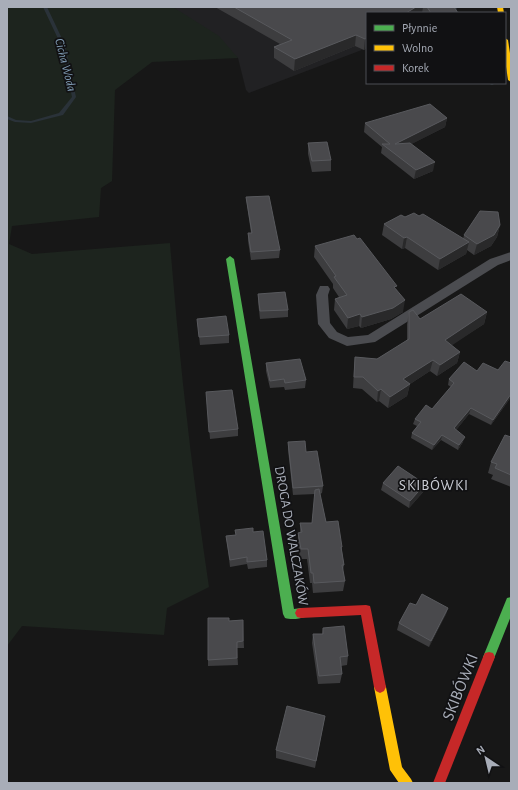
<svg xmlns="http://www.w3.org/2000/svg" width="518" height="790" font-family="'Alegreya Sans',sans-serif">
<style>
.built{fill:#212123}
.green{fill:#1d241e}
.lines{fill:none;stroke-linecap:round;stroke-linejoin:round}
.stream{fill:#2a3239;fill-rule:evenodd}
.lane{fill:#4b4c50;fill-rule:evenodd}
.fast{fill:#4caf50;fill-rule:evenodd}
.slow{fill:#ffc107;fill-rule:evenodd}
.jam{fill:#c62828;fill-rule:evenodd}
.wall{fill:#3d3d3f}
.shaded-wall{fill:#29292a}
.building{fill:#49494c;stroke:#58595d}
.labels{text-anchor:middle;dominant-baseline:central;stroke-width:3.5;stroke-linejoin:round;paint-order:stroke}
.far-water-label{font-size:13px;font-style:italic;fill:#7f9bb3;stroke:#111113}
.street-label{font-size:14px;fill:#a8adb8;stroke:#111113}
.neighbourhood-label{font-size:15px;letter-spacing:1px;fill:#c9ccd4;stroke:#111113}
.near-street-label{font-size:17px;fill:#a8adb8;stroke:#111113}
</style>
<rect width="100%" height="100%" fill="#171717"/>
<path class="built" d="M 173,7 L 445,7 L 441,13 L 367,13 L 367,48 L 249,93 L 246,90 L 238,58 Z"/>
<path class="green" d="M 7,7 L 173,7 L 219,36 L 238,58 L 152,62 L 115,90 L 112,181 L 101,188 L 99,217 L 12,226 L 9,244 L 32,254 L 170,243 C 179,358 192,473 209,587 L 167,608 L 164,635 L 22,626 L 7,646 Z"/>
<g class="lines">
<g class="stream">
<path d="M 43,7 L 47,7 L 65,45 L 76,97 L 63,115 L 31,123 L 15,122 L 7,119 L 7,116 L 16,120 L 31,121 L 59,113 L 72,97 L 61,45 Z"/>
<path d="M 453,7 L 457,7 L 456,13 L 452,13 Z"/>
<path d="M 487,83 L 493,83 L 494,84 L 492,85 Z"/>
</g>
<path class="lane" d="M 511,252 L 511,260 L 498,265 L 375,342 L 347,346 L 329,338 L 318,324 L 316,295 L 320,286 L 328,286 L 330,289 L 328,295 L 330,323 L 337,332 L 348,337 L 368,335 L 490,259 Z"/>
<g class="fast">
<path d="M 230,256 L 234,259 L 294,609 L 301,608 L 305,609 L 307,613 L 305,617 C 299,619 291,620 285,618 L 283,614 L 226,259 Z"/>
<path d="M 511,597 L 511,616 L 493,661 L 489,662 L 485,661 L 483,657 L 507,598 Z"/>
</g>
<g class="slow">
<path d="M 497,7 L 503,7 L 504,13 L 498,13 Z"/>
<path d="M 505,38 L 508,40 L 511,60 L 511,82 L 508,80 L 505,60 Z"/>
<path d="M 380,681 L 384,683 L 386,687 L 402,767 L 411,779 L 413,783 L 399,783 L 390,770 L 374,687 L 376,683 Z"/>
</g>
<g class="jam">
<path d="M 366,605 L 370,606 L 371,610 L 386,687 L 384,691 L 380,693 L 376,691 L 374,687 L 361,615 L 301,618 L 297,617 L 295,613 L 297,609 L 301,608 Z"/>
<path d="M 489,652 L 493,653 L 495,657 L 445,783 L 433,783 L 483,657 L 485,653 Z"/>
</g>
</g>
<g class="wall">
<path d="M 215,7 L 454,7 L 458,13 L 367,13 L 367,48 L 364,50 L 355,46 L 294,71 L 274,58 L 274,47 L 280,44 Z"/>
<path d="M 447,118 L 445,127 L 411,144 L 433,171 L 414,179 L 381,153 L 382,147 L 364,132 L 365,123 Z"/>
<path d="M 308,143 L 331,160 L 331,171 L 312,172 L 308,154 Z"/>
<path d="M 246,197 L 280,250 L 279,258 L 251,260 L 248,241 L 248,233 L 251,233 L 247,205 Z"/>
<path d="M 419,216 L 463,239 L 464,235 L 500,225 L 497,237 L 491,246 L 474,255 L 467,250 L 466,254 L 438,270 L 405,248 L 402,249 L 382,235 L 384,224 L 405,217 Z"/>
<path d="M 315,246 L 397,290 L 403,312 L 391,319 L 361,328 L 359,326 L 347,329 L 334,310 L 335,299 L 339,297 L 333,288 L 333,284 L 314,257 Z"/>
<path d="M 258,294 L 288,310 L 288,317 L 260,319 L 258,302 Z"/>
<path d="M 409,312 L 420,319 L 487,312 L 484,324 L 451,345 L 460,352 L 457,363 L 437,376 L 430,371 L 410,384 L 407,396 L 388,408 L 379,401 L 377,402 L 362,389 L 353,388 L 354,369 L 355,357 L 377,359 L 407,341 L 407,324 Z"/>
<path d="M 197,319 L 229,335 L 229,343 L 200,345 Z"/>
<path d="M 266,363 L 306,380 L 305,388 L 285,390 L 284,387 L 270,388 L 266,371 Z"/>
<path d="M 449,379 L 511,397 L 491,425 L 469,414 L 456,430 L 463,442 L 458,450 L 441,440 L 432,450 L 411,438 L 412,433 L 417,426 L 413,424 L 415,419 L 432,409 L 451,387 L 448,385 Z"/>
<path d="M 206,392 L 238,429 L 238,436 L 210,439 Z"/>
<path d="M 511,437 L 511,487 L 491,479 L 493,475 L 488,473 L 491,462 Z"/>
<path d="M 288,442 L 306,452 L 323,486 L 322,493 L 320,494 L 326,522 L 342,547 L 342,551 L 344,565 L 343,571 L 345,581 L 343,591 L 313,593 L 312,583 L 310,583 L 307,559 L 300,559 L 298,543 L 298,533 L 300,532 L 300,523 L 312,523 L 315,494 L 293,495 L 288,450 Z"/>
<path d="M 383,483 L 424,491 L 409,508 L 381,490 Z"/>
<path d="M 235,530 L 253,532 L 267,560 L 267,567 L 248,569 L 247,564 L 230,567 L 227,543 L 226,536 L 236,535 Z"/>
<path d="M 416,605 L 448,608 L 446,614 L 429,647 L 397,630 L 399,623 Z"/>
<path d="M 243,620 L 244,648 L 237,648 L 238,665 L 208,666 L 208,660 L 229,621 Z"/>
<path d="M 323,628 L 348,656 L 347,665 L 341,666 L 342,674 L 340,683 L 318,684 L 312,643 L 313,634 L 322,634 Z"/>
<path d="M 325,716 L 315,768 L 276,758 L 276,750 Z"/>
</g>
<g class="shaded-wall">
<path d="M 416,7 L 423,7 L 422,13 L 406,13 Z"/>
<path d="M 356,35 L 355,46 L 294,71 L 295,59 Z"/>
<path d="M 367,38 L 367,48 L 364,50 L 365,39 Z"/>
<path d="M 447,118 L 445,127 L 394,153 L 395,144 Z"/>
<path d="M 435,162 L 433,171 L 414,179 L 416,170 Z"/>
<path d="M 500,225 L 497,237 L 491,246 L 474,255 L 477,244 Z"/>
<path d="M 407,237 L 405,248 L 402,249 L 404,238 Z"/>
<path d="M 469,242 L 466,254 L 438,270 L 440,259 Z"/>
<path d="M 405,300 L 403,312 L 391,319 L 361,328 L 362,317 Z"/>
<path d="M 487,312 L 484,324 L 442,352 L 445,340 Z"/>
<path d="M 360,314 L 359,326 L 347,329 L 348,318 Z"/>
<path d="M 460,352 L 457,363 L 437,376 L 440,365 Z"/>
<path d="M 433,360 L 430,371 L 410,384 L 407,396 L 388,408 L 390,397 L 403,379 Z"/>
<path d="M 381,389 L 379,401 L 377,402 L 378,391 Z"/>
<path d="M 511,394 L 511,397 L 491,425 L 493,420 Z"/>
<path d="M 471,408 L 469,414 L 453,434 L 454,428 Z"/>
<path d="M 442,435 L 441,440 L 432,450 L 434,445 Z"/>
<path d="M 465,437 L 463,442 L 458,450 L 459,445 Z"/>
<path d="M 425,484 L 424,491 L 409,508 L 410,501 Z"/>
<path d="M 448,608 L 446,614 L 429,647 L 431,641 Z"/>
</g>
<g class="building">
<path d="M 234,7 L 416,7 L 406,13 L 367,13 L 367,38 L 365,39 L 356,35 L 295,59 L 274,47 L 292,40 Z"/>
<path d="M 427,7 L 454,7 L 458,13 L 431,13 Z"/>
<path d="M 430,104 L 447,118 L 395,144 L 410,143 L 435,162 L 416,170 L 382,144 L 390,144 L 365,123 Z"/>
<path d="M 327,142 L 331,160 L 312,161 L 308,143 Z"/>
<path d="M 269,196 L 280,250 L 251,252 L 248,233 L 252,233 L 246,197 Z"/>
<path d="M 480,211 L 498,212 L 500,225 L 494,235 L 477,244 L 464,235 Z"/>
<path d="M 414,213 L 419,216 L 423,214 L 469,242 L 440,259 L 407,237 L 404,238 L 384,224 L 401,215 L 405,217 Z"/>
<path d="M 354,235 L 357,239 L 360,238 L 397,286 L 394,287 L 405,300 L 393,308 L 362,317 L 360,314 L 348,318 L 335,299 L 347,295 L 334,277 L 336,276 L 315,246 Z"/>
<path d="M 285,292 L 288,310 L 260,311 L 258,294 Z"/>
<path d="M 461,294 L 487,312 L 445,340 L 460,352 L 440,365 L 433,360 L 403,379 L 410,384 L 390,397 L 381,389 L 378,391 L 363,377 L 354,377 L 355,357 L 377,359 L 409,339 L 409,312 L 413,310 L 420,319 Z"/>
<path d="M 226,316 L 229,335 L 199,337 L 197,319 Z"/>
<path d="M 300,359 L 306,380 L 285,383 L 284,379 L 270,381 L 266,363 Z"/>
<path d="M 505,361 L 511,363 L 511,394 L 493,420 L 471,408 L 454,428 L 465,437 L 459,445 L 442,435 L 434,445 L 412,433 L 421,422 L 415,419 L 426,405 L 432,409 L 454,383 L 449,379 L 464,362 L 477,371 L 483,363 L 498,370 Z"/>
<path d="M 232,390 L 238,429 L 209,432 L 206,392 Z"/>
<path d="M 505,435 L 511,437 L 511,475 L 495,468 L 497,464 L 491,462 Z"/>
<path d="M 305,441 L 306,452 L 317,451 L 323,486 L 293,488 L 288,442 Z"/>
<path d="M 398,466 L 425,484 L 410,501 L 383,483 Z"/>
<path d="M 319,489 L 326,522 L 338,521 L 342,547 L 341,547 L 344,565 L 342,565 L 345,581 L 314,583 L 313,573 L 311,573 L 308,549 L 301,549 L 298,533 L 302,532 L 300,523 L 312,523 L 315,490 Z"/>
<path d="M 253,528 L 253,532 L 263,531 L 267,560 L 247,562 L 247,557 L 230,560 L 226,536 L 236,535 L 235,530 Z"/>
<path d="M 422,594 L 448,608 L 431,641 L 399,623 L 410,603 L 416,605 Z"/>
<path d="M 208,618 L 229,618 L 229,621 L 243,620 L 243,641 L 237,642 L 237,658 L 208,660 Z"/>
<path d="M 344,626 L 348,656 L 340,657 L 342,674 L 319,676 L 313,634 L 323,634 L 323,628 Z"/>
<path d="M 287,706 L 325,716 L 316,761 L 276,750 Z"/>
</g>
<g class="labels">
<g class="far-water-label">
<text transform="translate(65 65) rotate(76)">Cicha Woda</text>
</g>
<g class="street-label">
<text transform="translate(291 536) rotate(80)">DROGA DO WALCZAKÓW</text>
</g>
<g class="neighbourhood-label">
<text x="434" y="485">SKIBÓWKI</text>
</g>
<g class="near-street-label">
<text transform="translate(460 687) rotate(-68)">SKIBÓWKI</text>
</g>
</g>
<rect width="518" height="790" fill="none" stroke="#a8adb8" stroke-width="16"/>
<rect x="366" y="12" width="140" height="72" fill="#111113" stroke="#4d4f55"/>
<rect x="374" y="25" width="20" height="6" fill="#4caf50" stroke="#4d4f55"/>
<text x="402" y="32" font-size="12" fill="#a8adb8">Płynnie</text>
<rect x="374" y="45" width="20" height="6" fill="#ffc107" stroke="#4d4f55"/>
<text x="402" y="52" font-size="12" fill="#a8adb8">Wolno</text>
<rect x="374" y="65" width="20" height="6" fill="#c62828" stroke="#4d4f55"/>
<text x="402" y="72" font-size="12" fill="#a8adb8">Korek</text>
<g transform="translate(486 758) rotate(325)" stroke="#111113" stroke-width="3" paint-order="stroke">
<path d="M0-3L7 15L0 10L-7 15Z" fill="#a8adb8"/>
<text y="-6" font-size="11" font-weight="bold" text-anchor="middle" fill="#a8adb8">N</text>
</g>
</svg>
